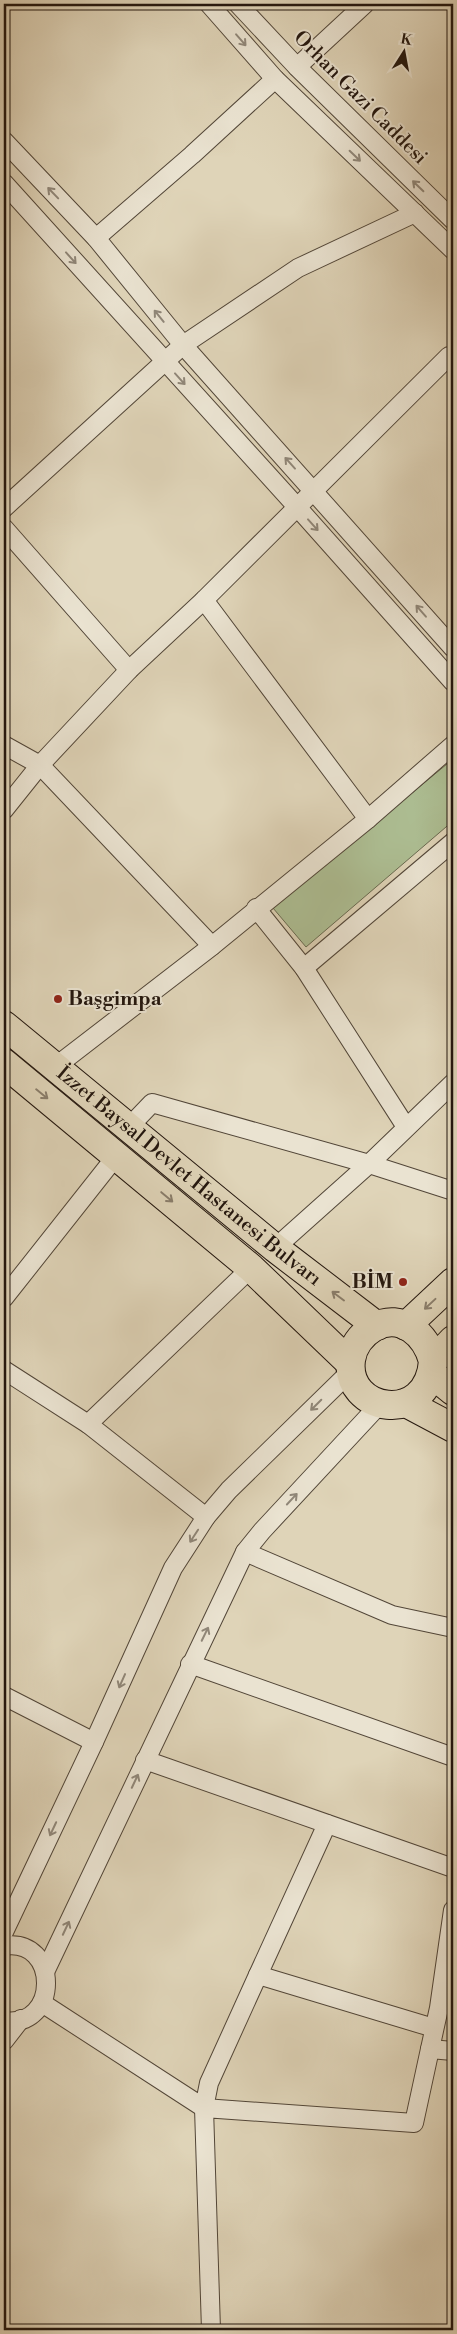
<svg xmlns="http://www.w3.org/2000/svg" width="457" height="2334" font-family="'Libre Bodoni',serif">
<style>
.green{fill:#adbe93;stroke:#686a50}
.lines{fill:none;stroke-linecap:round;stroke-linejoin:round}
.minor-casing{stroke:#524638;stroke-width:20}
.primary-casing{stroke:#23160e;stroke-width:30}
.minor{stroke:#eae3d1;stroke-width:18}
.primary{stroke:#dfd4b8;stroke-width:28}
.oneway{stroke:#908779}
.oneway2{stroke:#8a7e6c}
.poi-dot{fill:#8f2418;stroke:#eae3d1;stroke-width:2}
.labels{text-anchor:middle;dominant-baseline:central;stroke-width:4;stroke-linejoin:round;paint-order:stroke}
.street-label{font-size:20px;fill:#23160e;stroke:#eae3d1}
.poi-label{font-size:20px;font-weight:bold;fill:#23160e;stroke:#eae3d1;text-anchor:start}
</style>
<rect width="100%" height="100%" fill="#dfd4b8"/>
<filter id="stains"><feTurbulence type="fractalNoise" baseFrequency=".004" numOctaves="4"/><feColorMatrix values="0 0 0 0 .2 0 0 0 0 .09 0 0 0 0 .02 0 0 0 .5 -.17"/></filter>
<radialGradient id="worn" r=".72"><stop offset=".6" stop-color="#630" stop-opacity="0"/><stop offset="1" stop-color="#630" stop-opacity=".3"/></radialGradient>
<path class="green" d="M 453,759 L 453,821 L 306,947 L 273,908 Z"/>
<g class="lines">
<g class="minor-casing">
<g id="minor">
<path d="M 209,4 L 275,79 L 453,250"/>
<path d="M 238,4 L 297,67 L 453,220"/>
<path d="M 297,67 L 365,4"/>
<path d="M 4,141 L 96,238 L 183,345 L 453,648"/>
<path d="M 4,183 L 298,508 L 453,682"/>
<path d="M 96,238 L 192,155 L 275,79"/>
<path d="M 4,508 L 183,345 L 298,268 L 415,213"/>
<path d="M 4,528 L 129,670"/>
<path d="M 204,600 L 368,819"/>
<path d="M 4,745 L 40,765 L 212,946"/>
<path d="M 4,810 L 40,765 L 129,670 L 204,600 L 449,356"/>
<path d="M 256,908 L 304,968 L 406,1127"/>
<path d="M 304,968 L 453,842"/>
<path d="M 55,1067 L 212,946 L 368,819 L 453,745"/>
<path d="M 128,1128 L 152,1103 L 369,1164 L 453,1191"/>
<path d="M 275,1248 L 369,1164 L 453,1083"/>
<path d="M 4,1298 L 117,1155"/>
<path d="M 4,1370 L 88,1424 L 251,1268"/>
<path d="M 88,1424 L 206,1517"/>
<path d="M 245,1552 L 392,1615 L 453,1628"/>
<path d="M 190,1664 L 453,1757"/>
<path d="M 4,1696 L 94,1742"/>
<path d="M 145,1760 L 453,1868"/>
<path d="M 327,1824 L 258,1975 L 434,2028"/>
<path d="M 453,1910 L 439,2008 L 430,2049 L 453,2051"/>
<path d="M 4,1932 L 94,1742 L 173,1568 L 206,1517 L 229,1490 L 351,1371"/>
<path d="M 4,1946 C 60,1937 60,2029 4,2021"/>
<path d="M 45,1972 L 245,1552 L 262,1531 L 380,1404"/>
<path d="M 42,2003 L 204,2108 L 209,2083 L 258,1975"/>
<path d="M 4,2041 L 21,2019"/>
<path d="M 211,2330 L 204,2108 L 414,2123 L 430,2049"/>
</g>
</g>
<g class="primary-casing">
<g id="primary">
<path id="s1" d="M 4,1025 L 275,1248 L 377,1326"/>
<path d="M 4,1063 L 251,1268 L 350,1363"/>
<path d="M 406,1326 L 453,1282"/>
<path d="M 433,1361 C 426,1335 402,1312 374,1327 C 361,1335 353,1345 351,1360 C 344,1412 428,1427 433,1361 L 453,1340"/>
<path d="M 432,1374 L 453,1391"/>
<path d="M 406,1403 L 453,1428"/>
</g>
</g>
<use href="#minor" class="minor"/>
<use href="#primary" class="primary"/>
</g>
<defs><path id="oneway-shaft" d="M-6 0H5M1.5-3L5.5 0L1.5 3" fill="none" stroke-width="1.6" stroke-linecap="round" stroke-linejoin="round" transform="scale(1.25)"/></defs>
<g class="oneway">
<use href="#oneway-shaft" transform="translate(241 40) rotate(49)"/>
<use href="#oneway-shaft" transform="translate(355 156) rotate(44)"/>
<use href="#oneway-shaft" transform="translate(418 186) rotate(-136)"/>
<use href="#oneway-shaft" transform="translate(53 193) rotate(-134)"/>
<use href="#oneway-shaft" transform="translate(71 258) rotate(48)"/>
<use href="#oneway-shaft" transform="translate(159 316) rotate(-129)"/>
<use href="#oneway-shaft" transform="translate(180 379) rotate(48)"/>
<use href="#oneway-shaft" transform="translate(290 463) rotate(-132)"/>
<use href="#oneway-shaft" transform="translate(313 525) rotate(48)"/>
<use href="#oneway-shaft" transform="translate(421 611) rotate(-131)"/>
<use href="#oneway-shaft" transform="translate(316 1405) rotate(135)"/>
<use href="#oneway-shaft" transform="translate(292 1499) rotate(-47)"/>
<use href="#oneway-shaft" transform="translate(194 1536) rotate(123)"/>
<use href="#oneway-shaft" transform="translate(205 1634) rotate(-64)"/>
<use href="#oneway-shaft" transform="translate(122 1681) rotate(114)"/>
<use href="#oneway-shaft" transform="translate(135 1781) rotate(-65)"/>
<use href="#oneway-shaft" transform="translate(53 1829) rotate(115)"/>
<use href="#oneway-shaft" transform="translate(66 1928) rotate(-65)"/>
</g>
<g class="oneway2">
<use href="#oneway-shaft" transform="translate(42 1094) rotate(39)"/>
<use href="#oneway-shaft" transform="translate(167 1197) rotate(40)"/>
<use href="#oneway-shaft" transform="translate(338 1296) rotate(-143)"/>
<use href="#oneway-shaft" transform="translate(430 1304) rotate(137)"/>
</g>
<g class="poi-dot">
<circle cx="58" cy="999" r="5"/>
<circle cx="403" cy="1282" r="5"/>
</g>
<g class="labels">
<g class="street-label">
<text transform="translate(360 98) rotate(45)">Orhan Gazi Caddesi</text>
<text stroke="none"><textPath href="#s1" startOffset="239">İzzet Baysal Devlet Hastanesi Bulvarı</textPath></text>
</g>
<g class="poi-label">
<text x="68" y="999">Başgimpa</text>
<text x="393" y="1282" text-anchor="end">BİM</text>
</g>
</g>
<rect width="457" height="2334" fill="none" stroke="#dfd4b8" stroke-width="20"/>
<rect x="5" y="5" width="447" height="2324" fill="none" stroke="#23160e" stroke-width="2.5"/>
<rect x="10" y="10" width="437" height="2314" fill="none" stroke="#23160e"/>
<g transform="translate(404 52) rotate(11)" stroke="#eae3d1" stroke-width="4" paint-order="stroke">
<path d="M0-4L9 19L0 12L-9 19Z" fill="#23160e"/>
<text y="-8" font-size="14" font-weight="bold" text-anchor="middle" fill="#23160e">K</text>
</g>
<rect width="100%" height="100%" filter="url(#stains)"/>
<rect width="100%" height="100%" fill="url(#worn)"/>
</svg>
